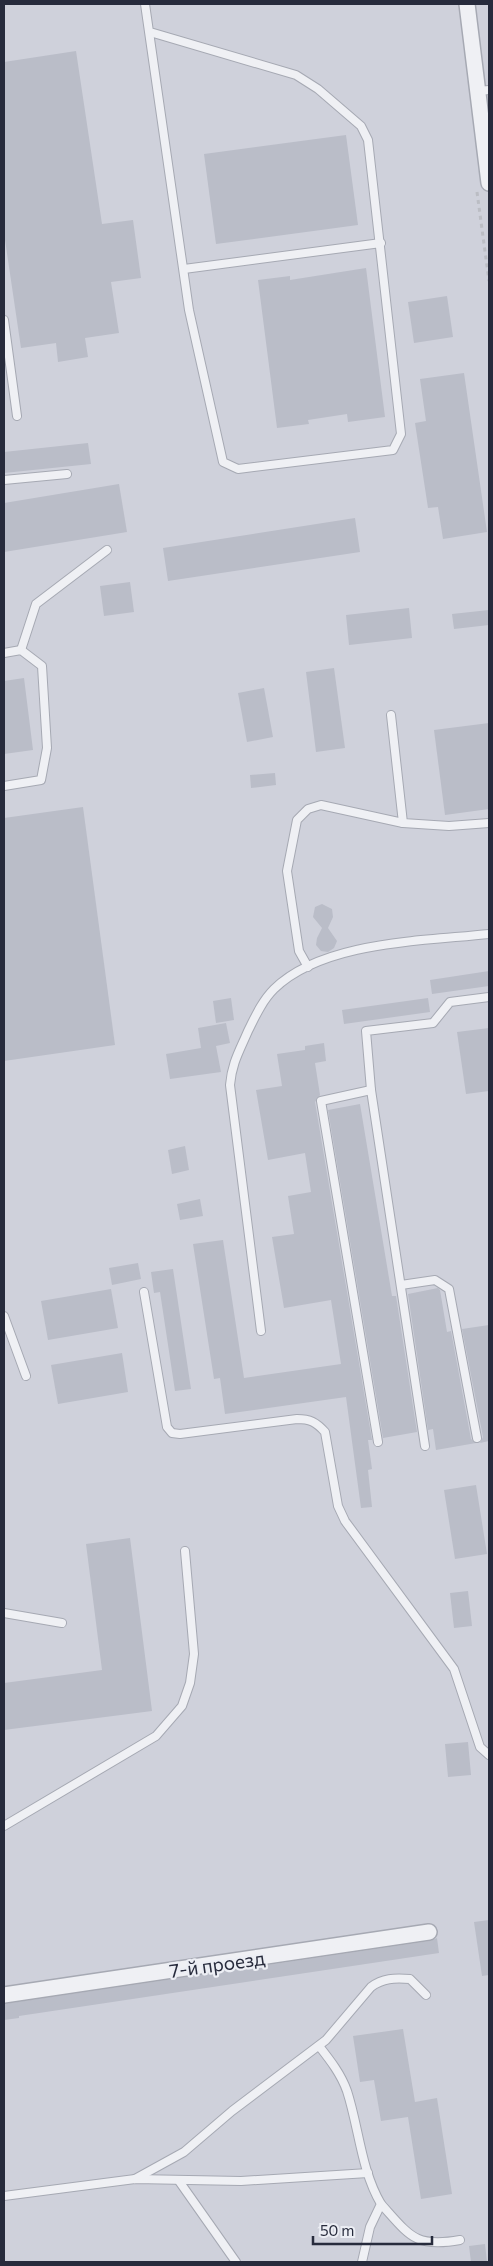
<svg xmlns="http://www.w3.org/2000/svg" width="493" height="2266" font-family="Commissioner,sans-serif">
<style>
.built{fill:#cfd1db}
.building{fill:#babdc8}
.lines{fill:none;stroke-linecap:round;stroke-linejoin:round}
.lane-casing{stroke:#a6a9b3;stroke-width:10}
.street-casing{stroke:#a6a9b3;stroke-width:18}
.path{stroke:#bbbdc4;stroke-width:3;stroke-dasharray:4 4;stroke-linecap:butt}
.lane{stroke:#eff0f4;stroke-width:8}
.street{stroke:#eff0f4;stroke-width:15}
.labels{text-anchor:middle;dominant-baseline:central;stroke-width:4.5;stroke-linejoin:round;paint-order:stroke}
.street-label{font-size:19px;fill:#272b3c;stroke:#eceef4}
</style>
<rect width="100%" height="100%" fill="#dcdfe6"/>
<rect class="built" x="4" y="4" width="485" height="2258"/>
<g class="building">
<path d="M 76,51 L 102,224 L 133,220 L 141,278 L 111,282 L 119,333 L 85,338 L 88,357 L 58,362 L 56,343 L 21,348 L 4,233 L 4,62 Z"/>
<path d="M 346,135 L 358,225 L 216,244 L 204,154 Z"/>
<path d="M 366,268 L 385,417 L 348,422 L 347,414 L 308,420 L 309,424 L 277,428 L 258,280 L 290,276 L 290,280 Z"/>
<path d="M 447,296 L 453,337 L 414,343 L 408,302 Z"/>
<path d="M 464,373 L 487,532 L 443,539 L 438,507 L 428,508 L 415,423 L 426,421 L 420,379 Z"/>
<path d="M 88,443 L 91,464 L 4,473 L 4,452 Z"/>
<path d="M 119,484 L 127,532 L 4,552 L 4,503 Z"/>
<path d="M 355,518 L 360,552 L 168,581 L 163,548 Z"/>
<path d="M 130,582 L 134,612 L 104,616 L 100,586 Z"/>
<path d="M 409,608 L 412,638 L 349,645 L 346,615 Z"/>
<path d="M 489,610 L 489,625 L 454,629 L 452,614 Z"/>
<path d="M 334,668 L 345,748 L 316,752 L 306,672 Z"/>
<path d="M 24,678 L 33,750 L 4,754 L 4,681 Z"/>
<path d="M 264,688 L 273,737 L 247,742 L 238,693 Z"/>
<path d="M 489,723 L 489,809 L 445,815 L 434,730 Z"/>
<path d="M 275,773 L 276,785 L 251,788 L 250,775 Z"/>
<path d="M 83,807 L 115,1045 L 4,1061 L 4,818 Z"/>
<path d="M 322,904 L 332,909 L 333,917 L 328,928 L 337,941 L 334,948 L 328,952 L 321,951 L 316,945 L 317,938 L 322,928 L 313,917 L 315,907 Z"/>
<path d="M 489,971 L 489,986 L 432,994 L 430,980 Z"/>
<path d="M 231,998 L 234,1020 L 216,1023 L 213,1001 Z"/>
<path d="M 428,998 L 430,1012 L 344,1024 L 342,1010 Z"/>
<path d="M 226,1023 L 230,1043 L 216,1046 L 221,1072 L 170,1079 L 166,1054 L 201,1048 L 198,1028 Z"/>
<path d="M 489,1028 L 489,1091 L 466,1094 L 457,1032 Z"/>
<path d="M 324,1043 L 326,1061 L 315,1063 L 320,1095 L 315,1102 L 372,1440 L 368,1440 L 372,1469 L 368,1470 L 372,1507 L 361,1508 L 346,1397 L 225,1414 L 220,1378 L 214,1379 L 193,1244 L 223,1240 L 244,1378 L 341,1364 L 331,1300 L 284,1308 L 272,1237 L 294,1234 L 288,1196 L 311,1192 L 305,1153 L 268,1160 L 256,1090 L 282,1086 L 277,1054 L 305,1050 L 305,1046 Z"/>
<path d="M 360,1104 L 392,1296 L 396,1296 L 417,1432 L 383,1438 L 328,1110 Z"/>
<path d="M 185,1146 L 189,1170 L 172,1174 L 168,1150 Z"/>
<path d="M 200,1199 L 203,1216 L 180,1220 L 177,1204 Z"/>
<path d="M 138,1263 L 141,1279 L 112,1285 L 109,1268 Z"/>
<path d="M 173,1269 L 191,1389 L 175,1391 L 160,1292 L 154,1293 L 151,1272 Z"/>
<path d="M 438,1288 L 440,1290 L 447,1332 L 451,1331 L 471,1439 L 476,1443 L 436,1450 L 433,1429 L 428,1430 L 408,1294 Z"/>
<path d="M 111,1289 L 118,1328 L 48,1340 L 41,1301 Z"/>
<path d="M 489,1325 L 489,1441 L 480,1443 L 483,1437 L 462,1329 Z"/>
<path d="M 122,1353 L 128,1392 L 58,1404 L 51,1365 Z"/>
<path d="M 476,1485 L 487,1554 L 455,1559 L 444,1490 Z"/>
<path d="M 130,1538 L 152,1711 L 4,1730 L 4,1683 L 102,1670 L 86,1544 Z"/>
<path d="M 468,1591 L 472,1626 L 454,1628 L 450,1593 Z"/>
<path d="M 468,1742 L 471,1775 L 448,1777 L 445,1744 Z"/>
<path d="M 489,1920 L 489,1975 L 482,1976 L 474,1922 Z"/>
<path d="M 437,1938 L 439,1953 L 19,2016 L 19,2018 L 4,2020 L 4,2004 L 430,1941 Z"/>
<path d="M 403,2029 L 415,2102 L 437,2098 L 452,2194 L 421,2199 L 408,2117 L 381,2121 L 374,2080 L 360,2082 L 353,2036 Z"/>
<path d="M 485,2244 L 487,2262 L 471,2262 L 469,2246 Z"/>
</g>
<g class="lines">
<g class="lane-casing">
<g id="lane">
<path d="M 145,4 L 189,310 L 223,462 L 238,469 L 393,450 L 401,434 L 368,140 L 361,126 L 318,89 L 296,75 L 150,32"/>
<path d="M 478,91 L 489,90"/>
<path d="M 184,269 L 381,243"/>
<path d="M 4,320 L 17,416"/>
<path d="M 4,480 L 67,474"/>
<path d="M 21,650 L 36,604 L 107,550"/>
<path d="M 4,653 L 21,650 L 42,666 L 47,748 L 41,780 L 4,786"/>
<path d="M 391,715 L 403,823 L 449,826 L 489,823"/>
<path d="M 308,967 L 299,951 L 287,871 L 297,820 L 308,809 L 321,805 L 403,823"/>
<path d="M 371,1090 L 321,1101 L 378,1442"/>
<path d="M 401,1285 L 435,1280 L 449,1289 L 477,1438"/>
<path d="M 144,1292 L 167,1427 L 172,1433 L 180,1434 L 297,1419 C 310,1419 316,1422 325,1432 L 338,1506 L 345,1521 L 454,1669 L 480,1747 L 489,1755"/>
<path d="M 4,1316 L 26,1376"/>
<path d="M 261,1331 L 230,1085 C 232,1063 239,1052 248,1031 C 255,1017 262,1001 274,989 C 323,941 424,941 489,934"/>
<path d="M 425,1446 L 371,1090 L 366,1031 L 433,1023 L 450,1002 L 489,997"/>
<path d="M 4,1613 L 62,1623"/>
<path d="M 4,1826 L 156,1736 L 182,1706 L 190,1683 L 194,1654 L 185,1551"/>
<path d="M 319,2046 C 330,2060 341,2074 347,2091 C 359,2128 361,2170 381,2204 L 370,2227 L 362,2262"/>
<path d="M 135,2179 L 184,2152 L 232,2111 L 326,2040 L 371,1987 C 383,1978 394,1978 410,1979 L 426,1995"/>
<path d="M 179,2181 L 236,2262"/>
<path d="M 4,2196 L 135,2179 L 241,2181 L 368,2173"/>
<path d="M 381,2204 C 410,2236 415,2248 460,2240"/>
</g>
</g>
<g class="street-casing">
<g id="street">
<path d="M 467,4 L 489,183"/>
<path d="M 4,1995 L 429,1932"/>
</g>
</g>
<path class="path" d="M 477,192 L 489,281"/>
<use href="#lane" class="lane"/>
<use href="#street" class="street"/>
</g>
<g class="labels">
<g class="street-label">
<text transform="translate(217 1964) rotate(-8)">7-й проезд</text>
</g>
</g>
<rect width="493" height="2266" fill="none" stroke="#272b3c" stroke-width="10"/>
<path d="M313 2236v8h119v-8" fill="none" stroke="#272b3c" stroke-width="2.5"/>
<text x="320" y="2236" font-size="15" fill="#272b3c" stroke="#eceef4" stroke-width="4" paint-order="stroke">50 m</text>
</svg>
